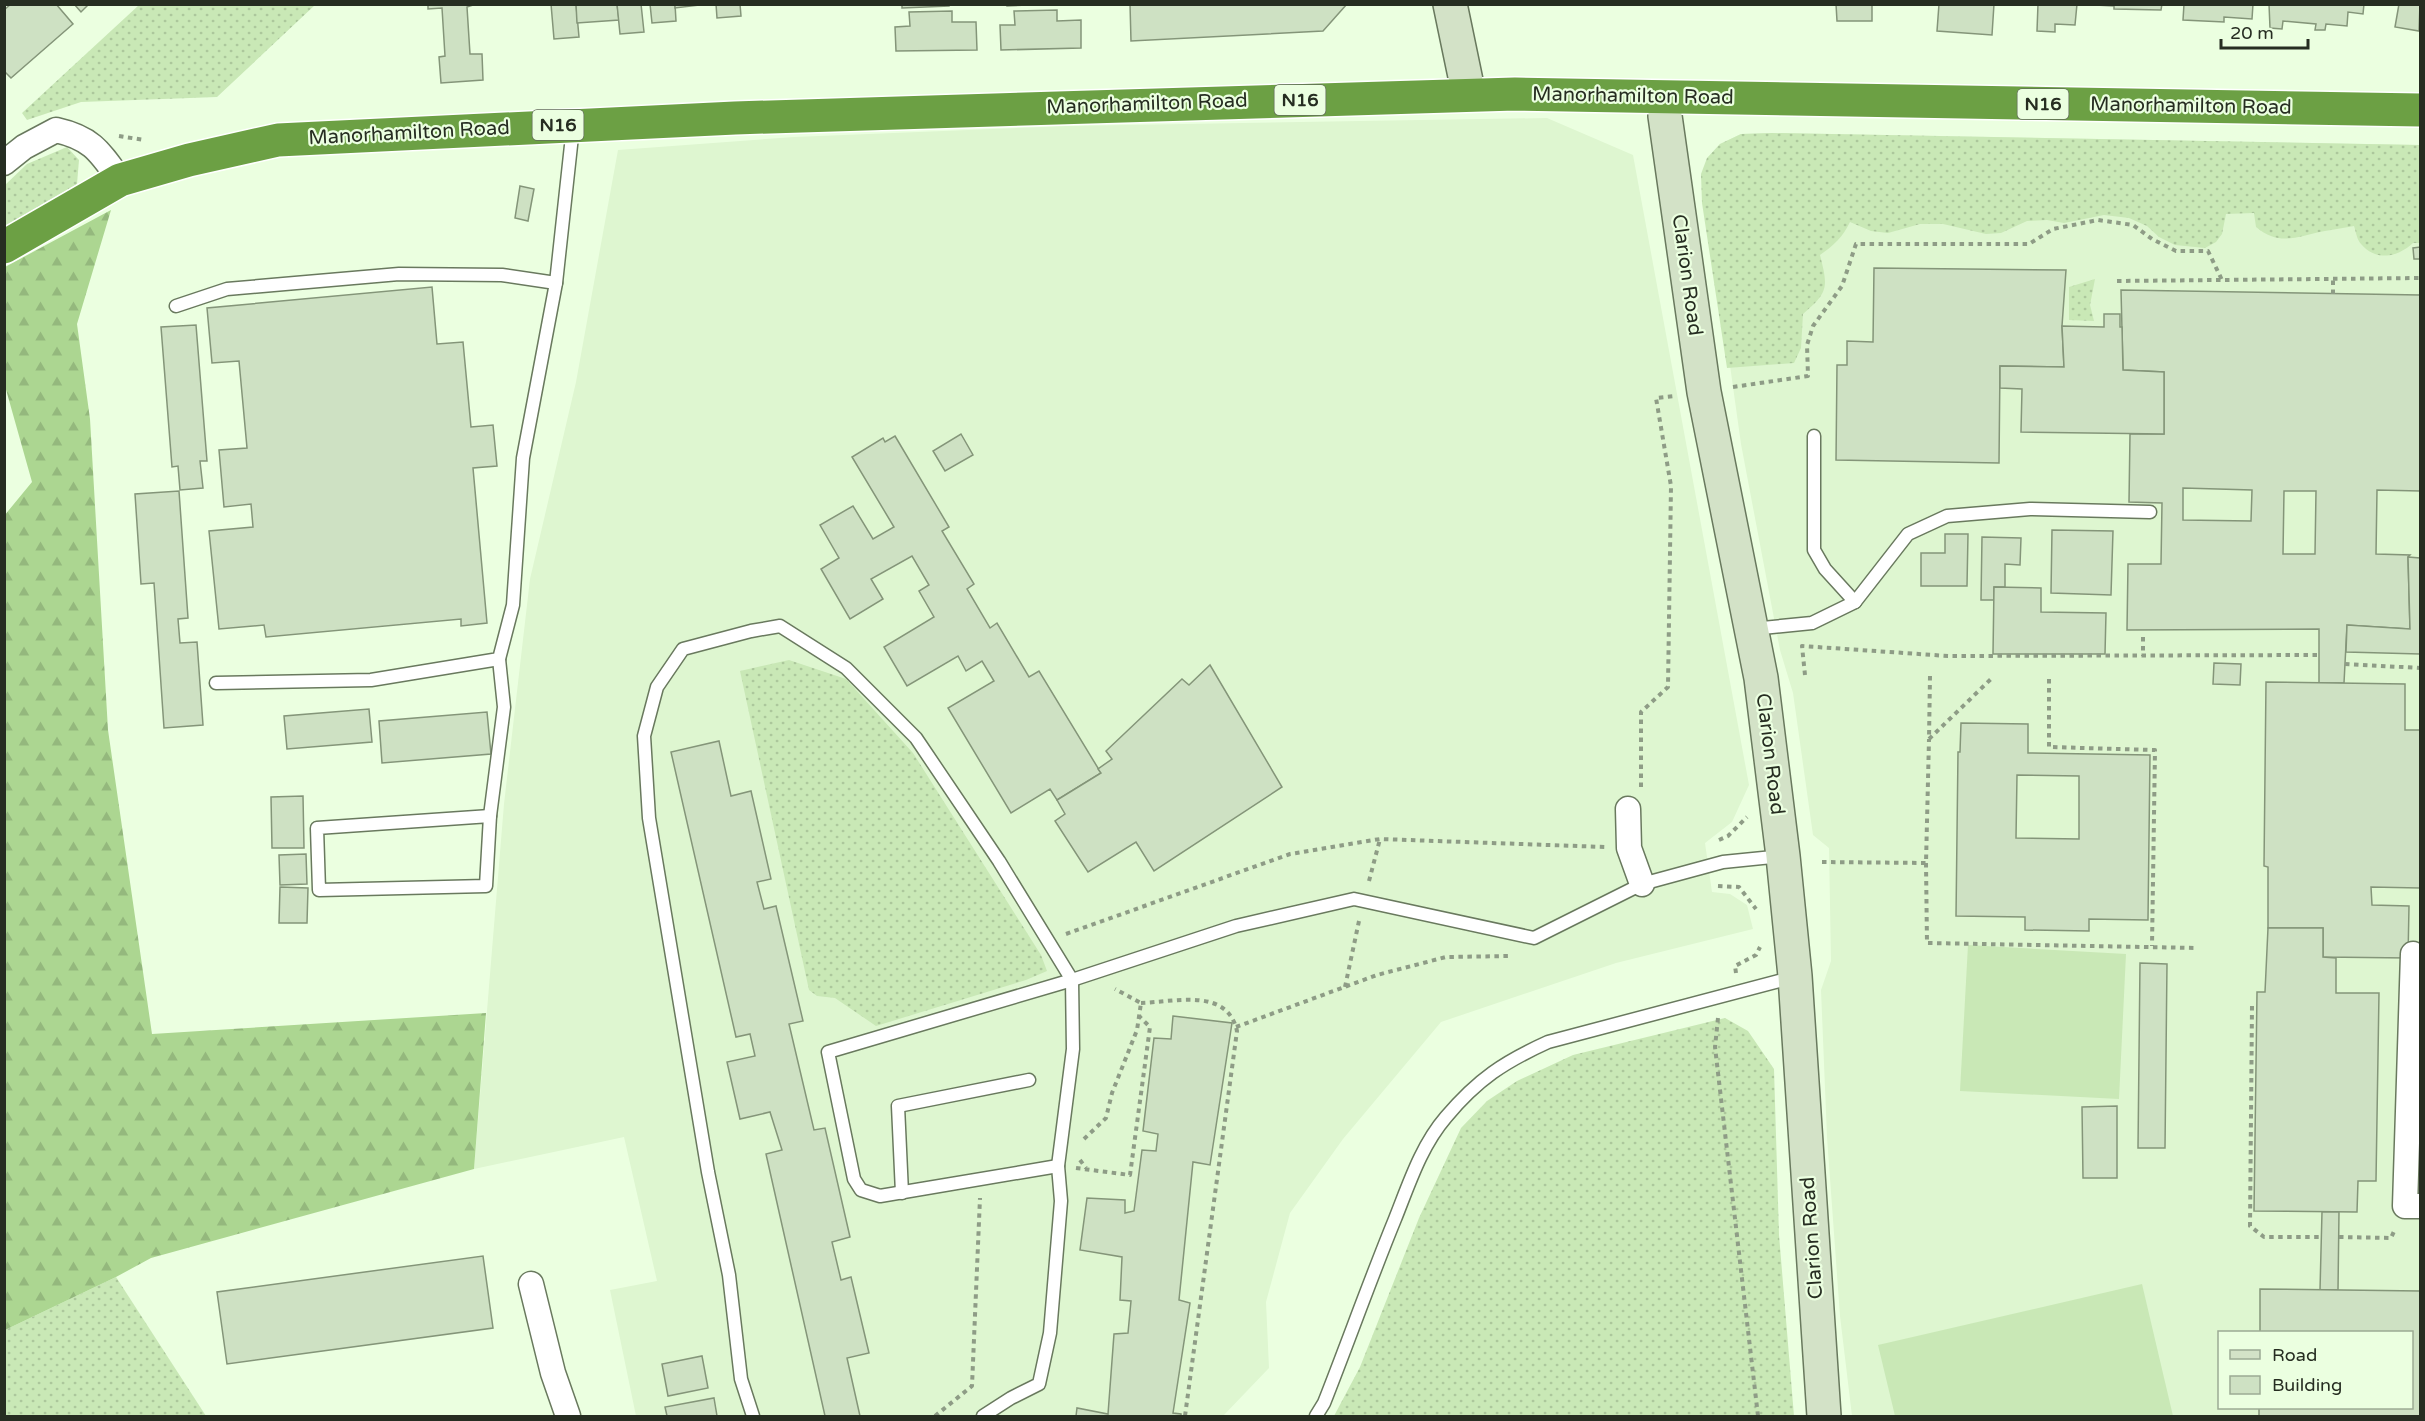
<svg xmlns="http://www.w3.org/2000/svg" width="2425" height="1421" font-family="'Varela Round',sans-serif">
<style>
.built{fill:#def6d0;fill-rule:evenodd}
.grass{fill:url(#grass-dots)}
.forest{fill:url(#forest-firs)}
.garden{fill:#c9e8b6}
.building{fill:#cee1c3;stroke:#849579;stroke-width:1.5;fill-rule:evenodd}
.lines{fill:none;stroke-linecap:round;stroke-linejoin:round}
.lane-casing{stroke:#69795e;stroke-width:15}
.street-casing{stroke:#69795e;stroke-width:27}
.secondary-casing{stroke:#69795e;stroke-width:36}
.highway-casing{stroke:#fff;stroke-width:36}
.path{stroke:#8e9c86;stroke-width:4;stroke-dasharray:4.5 4.5;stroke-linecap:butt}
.lane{stroke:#fff;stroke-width:12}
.street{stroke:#fff;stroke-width:24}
.secondary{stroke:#d3e2c7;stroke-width:33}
.highway{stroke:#6ca044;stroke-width:33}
.labels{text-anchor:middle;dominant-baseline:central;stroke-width:4.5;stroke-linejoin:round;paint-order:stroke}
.shield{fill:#ebffe0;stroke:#616c5a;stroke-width:1.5}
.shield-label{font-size:18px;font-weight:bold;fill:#262d21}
.street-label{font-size:20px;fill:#262d21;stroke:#ebffe0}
</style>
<defs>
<pattern id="grass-dots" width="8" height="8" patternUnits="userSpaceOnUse" patternTransform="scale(1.5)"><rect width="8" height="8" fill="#c9e8b6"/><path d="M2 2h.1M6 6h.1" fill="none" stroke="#acc79c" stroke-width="1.8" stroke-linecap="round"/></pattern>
<pattern id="forest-firs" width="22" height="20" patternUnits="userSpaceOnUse" patternTransform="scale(1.5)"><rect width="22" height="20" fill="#acd691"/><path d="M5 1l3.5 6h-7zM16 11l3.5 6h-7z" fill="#94b87d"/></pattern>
</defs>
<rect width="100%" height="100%" fill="#ebffe0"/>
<g class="built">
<path d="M 1547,118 L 1633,155 L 1749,785 L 1732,822 L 1705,843 L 1712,892 L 1730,894 L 1747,905 L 1753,929 L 1616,963 L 1441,1022 L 1343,1139 L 1290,1213 L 1266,1302 L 1269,1368 L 1223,1416 L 636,1416 L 610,1290 L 657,1281 L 624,1137 L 474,1169 L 504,804 L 530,579 L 576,382 L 618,150 L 794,137 L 1067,126 Z"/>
<path d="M 1772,133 L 2420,145 L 2420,1416 L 1852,1416 L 1840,1316 L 1827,1137 L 1821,990 L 1831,961 L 1829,848 L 1813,835 L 1793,693 L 1780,650 L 1741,444 L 1727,344 L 1711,154 L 1720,144 L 1741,134 ZM 2220,1332 L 2412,1332 L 2412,1408 L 2220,1408 Z"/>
</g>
<g class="grass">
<path d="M 139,5 L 139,4 L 315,5 L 217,97 L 81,102 L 27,120 L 22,113 Z"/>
<path d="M 1772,133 L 2420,145 L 2420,243 L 2413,243 C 2398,257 2376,262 2361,244 C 2357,240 2356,232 2354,226 C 2345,228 2335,229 2325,231 C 2298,236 2280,247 2256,227 L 2254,213 L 2226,214 L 2222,234 L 2216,242 L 2205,248 L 2175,245 L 2159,237 L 2147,226 L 2129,218 L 2104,215 L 2064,223 L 2047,220 L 2027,221 L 2001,233 L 1986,234 L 1943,224 L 1920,224 L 1888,233 L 1871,231 L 1850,222 C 1843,237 1833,246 1820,255 C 1828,287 1829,292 1803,314 L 1801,348 L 1794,363 L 1727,368 L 1702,203 L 1701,174 L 1707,158 L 1720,144 L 1741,134 Z"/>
<path d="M 67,147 L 79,160 L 77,184 L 5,226 L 5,185 L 27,164 Z"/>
<path d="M 2095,279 L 2090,305 L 2094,321 L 2069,320 L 2069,287 Z"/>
<path d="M 789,660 L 846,679 L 913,753 L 1041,955 L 1047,971 L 1026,980 L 876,1026 L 835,998 L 817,996 L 809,990 L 740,671 Z"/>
<path d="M 1725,1018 L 1748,1031 L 1774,1069 L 1779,1235 L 1794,1416 L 1334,1416 L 1360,1367 L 1419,1218 L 1461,1128 L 1487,1101 L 1517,1081 L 1573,1055 Z"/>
<path d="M 116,1277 L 206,1416 L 5,1416 L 5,1330 Z"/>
</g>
<path class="forest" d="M 111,210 L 77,324 L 90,419 L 108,730 L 152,1034 L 486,1013 L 474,1169 L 151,1258 L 116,1277 L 5,1330 L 4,516 L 32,482 L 5,386 L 5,267 Z"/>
<g class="garden">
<path d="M 1968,945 L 2126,954 L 2119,1099 L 1960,1091 Z"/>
<path d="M 2142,1284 L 2173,1416 L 1895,1416 L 1878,1345 Z"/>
</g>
<g class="building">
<path d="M 11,4 L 56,4 L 73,24 L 11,78 L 4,71 L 4,10 Z"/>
<path d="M 74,4 L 89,4 L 81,12 Z"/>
<path d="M 428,4 L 476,4 L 467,7 L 470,54 L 482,54 L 483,80 L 441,83 L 439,57 L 445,56 L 442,8 L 428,9 Z"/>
<path d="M 551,4 L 576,4 L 579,37 L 554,39 Z"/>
<path d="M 576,4 L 617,4 L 619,20 L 577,23 Z"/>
<path d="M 617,4 L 641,4 L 644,32 L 620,34 Z"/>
<path d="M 650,4 L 675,4 L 676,21 L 652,23 Z"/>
<path d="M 675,4 L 708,4 L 675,8 Z"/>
<path d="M 716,4 L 740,4 L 741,16 L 717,18 Z"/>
<path d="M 902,4 L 949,4 L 949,6 L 902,8 Z"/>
<path d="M 1007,4 L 1053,4 L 1007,6 Z"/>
<path d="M 1130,4 L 1347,4 L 1323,31 L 1131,41 Z"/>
<path d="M 1836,4 L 1872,4 L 1872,21 L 1837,21 Z"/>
<path d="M 1939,4 L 1994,4 L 1992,35 L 1937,31 Z"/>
<path d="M 2038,4 L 2077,4 L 2075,25 L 2055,24 L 2055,32 L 2037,31 Z"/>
<path d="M 2162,4 L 2161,10 L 2114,9 L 2114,6 L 2095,5 Z"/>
<path d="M 2184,4 L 2253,4 L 2252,19 L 2224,17 L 2224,22 L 2183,20 Z"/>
<path d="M 2269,4 L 2364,4 L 2363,14 L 2348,12 L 2347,26 L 2326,24 L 2325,30 L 2315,30 L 2316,24 L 2283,21 L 2282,29 L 2270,28 Z"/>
<path d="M 2399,4 L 2420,4 L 2419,31 L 2395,27 Z"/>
<path d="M 1057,10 L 1057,21 L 1081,20 L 1081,48 L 1001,50 L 1000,25 L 1015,25 L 1014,11 Z"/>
<path d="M 952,11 L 952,22 L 976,22 L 977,50 L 896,51 L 895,27 L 910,26 L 909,12 Z"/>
<path d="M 520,186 L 534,189 L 528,221 L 515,218 Z"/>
<path d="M 2420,247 L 2420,259 L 2414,259 L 2413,248 Z"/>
<path d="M 1874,268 L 2066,270 L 2062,326 L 2064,367 L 2000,366 L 1999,463 L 1836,460 L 1837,365 L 1847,365 L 1847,341 L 1873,342 Z"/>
<path d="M 432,287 L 437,344 L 463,342 L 471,427 L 493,425 L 497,466 L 473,468 L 487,623 L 461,626 L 461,619 L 266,637 L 264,625 L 219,629 L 209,531 L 253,527 L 251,504 L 224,507 L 219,450 L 247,448 L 239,361 L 212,363 L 207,308 Z"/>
<path d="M 2121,290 L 2420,295 L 2420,491 L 2377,490 L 2376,554 L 2410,555 L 2408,557 L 2410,629 L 2347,625 L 2344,683 L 2319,683 L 2319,629 L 2127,630 L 2128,564 L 2161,564 L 2162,503 L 2129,502 L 2130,434 L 2164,434 L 2164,372 L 2123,370 ZM 2183,488 L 2252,490 L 2251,521 L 2183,520 ZM 2284,491 L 2316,491 L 2315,554 L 2283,554 Z"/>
<path d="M 2104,314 L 2120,314 L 2120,327 L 2122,327 L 2123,370 L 2164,372 L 2164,434 L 2021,432 L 2022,389 L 2000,388 L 2000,366 L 2064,367 L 2062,326 L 2104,327 Z"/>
<path d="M 196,325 L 207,461 L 200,461 L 203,488 L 180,490 L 178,466 L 172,467 L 161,327 Z"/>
<path d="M 961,434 L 973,455 L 945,471 L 933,451 Z"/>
<path d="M 895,436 L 949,527 L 942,531 L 974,584 L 967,589 L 990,628 L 997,623 L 1029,677 L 1039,671 L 1101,773 L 1057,800 L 1050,789 L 1011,813 L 948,708 L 994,681 L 982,661 L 966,671 L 958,656 L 907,686 L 884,647 L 934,617 L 919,591 L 929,585 L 912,556 L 871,579 L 883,599 L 850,619 L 821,569 L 839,558 L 820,525 L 853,506 L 873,539 L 894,527 L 852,457 L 883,438 L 885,442 Z"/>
<path d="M 179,491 L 188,618 L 178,619 L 180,643 L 197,642 L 203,725 L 164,728 L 154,583 L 141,584 L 135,494 Z"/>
<path d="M 2052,530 L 2113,531 L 2111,595 L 2051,593 Z"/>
<path d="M 1945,534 L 1968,534 L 1967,586 L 1921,586 L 1921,553 L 1945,553 Z"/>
<path d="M 1982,537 L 2021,538 L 2020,565 L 2005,564 L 2005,587 L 1994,587 L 1994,600 L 1981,600 Z"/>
<path d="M 2408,557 L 2420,558 L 2420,654 L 2346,652 L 2347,625 L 2410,629 Z"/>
<path d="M 1994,587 L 2041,588 L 2041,612 L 2106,613 L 2105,654 L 1993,654 Z"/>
<path d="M 2214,663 L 2241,664 L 2240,685 L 2213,684 Z"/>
<path d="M 1210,665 L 1282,787 L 1154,871 L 1136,842 L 1088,872 L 1055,821 L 1065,814 L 1057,800 L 1101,773 L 1098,769 L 1112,759 L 1106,751 L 1182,679 L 1189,685 Z"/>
<path d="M 2266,682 L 2405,684 L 2405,730 L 2420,730 L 2420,888 L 2371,887 L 2372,905 L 2409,906 L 2408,958 L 2323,957 L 2323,928 L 2268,928 L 2268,867 L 2264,866 Z"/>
<path d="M 369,709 L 372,742 L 287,749 L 284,716 Z"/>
<path d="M 487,712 L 491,754 L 382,763 L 379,721 Z"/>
<path d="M 1961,723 L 2028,724 L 2028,753 L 2150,755 L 2148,920 L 2089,919 L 2089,931 L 2025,930 L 2025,917 L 1956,916 L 1958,752 L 1960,752 ZM 2017,775 L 2079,776 L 2079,839 L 2016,838 Z"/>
<path d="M 719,741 L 731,796 L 751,791 L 771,879 L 757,882 L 764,909 L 776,906 L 803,1021 L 789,1024 L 814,1130 L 825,1128 L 850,1237 L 832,1242 L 841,1280 L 851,1277 L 869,1353 L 847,1358 L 860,1416 L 825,1416 L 766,1154 L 782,1150 L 770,1112 L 740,1119 L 727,1062 L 755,1056 L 750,1034 L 736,1037 L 671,752 Z"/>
<path d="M 303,796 L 304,848 L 272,848 L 271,797 Z"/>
<path d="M 306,854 L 307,884 L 280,885 L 279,855 Z"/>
<path d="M 280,887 L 308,888 L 307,923 L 279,923 Z"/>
<path d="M 2268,928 L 2323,928 L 2323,957 L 2336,958 L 2336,993 L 2379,993 L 2376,1181 L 2358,1181 L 2357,1212 L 2254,1211 L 2257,992 L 2265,992 Z"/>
<path d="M 2140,963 L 2167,964 L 2165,1148 L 2138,1148 Z"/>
<path d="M 1173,1016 L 1232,1023 L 1210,1165 L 1193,1162 L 1179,1300 L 1190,1303 L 1173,1413 L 1181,1414 L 1181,1416 L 1076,1416 L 1077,1408 L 1108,1414 L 1114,1334 L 1128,1333 L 1131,1301 L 1120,1300 L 1122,1257 L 1080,1250 L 1087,1198 L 1125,1200 L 1125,1213 L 1134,1211 L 1142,1150 L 1156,1151 L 1158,1134 L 1143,1131 L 1154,1038 L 1171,1039 Z"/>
<path d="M 2117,1106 L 2117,1178 L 2083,1178 L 2082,1107 Z"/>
<path d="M 2322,1212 L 2339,1212 L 2338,1290 L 2320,1290 Z"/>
<path d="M 483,1256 L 493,1328 L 227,1364 L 217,1292 Z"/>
<path d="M 2260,1289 L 2420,1291 L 2420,1416 L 2259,1416 L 2259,1408 L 2412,1408 L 2412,1332 L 2260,1332 Z"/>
<path d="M 702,1356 L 708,1388 L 668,1396 L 662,1364 Z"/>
<path d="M 714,1398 L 717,1416 L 667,1416 L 665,1407 Z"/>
</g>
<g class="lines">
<g class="lane-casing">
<g id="lane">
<path d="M 176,306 L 227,289 L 399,274 L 502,275 L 556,283"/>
<path d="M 1814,436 L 1814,550 L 1825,569 L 1855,602"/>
<path d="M 1752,629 L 1812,623 L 1855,602 L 1908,534 L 1947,516 L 2030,509 L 2150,512"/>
<path d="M 216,683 L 371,680 L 499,659 L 513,605 L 523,458 L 556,283 L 573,127"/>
<path d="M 490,816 L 486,886 L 319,890 L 317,828 Z"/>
<path d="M 490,816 L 504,707 L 499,659"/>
<path d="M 1058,1166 L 880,1196 L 861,1190 L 854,1179 L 828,1052 L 1072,980 L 1236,926 L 1354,899 L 1534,938 L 1642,884 L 1723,862 L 1782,856"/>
<path d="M 902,1193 L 898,1106 L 1029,1080"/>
<path d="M 753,1416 L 741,1379 L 729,1275 L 708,1172 L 649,818 L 644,736 L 657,687 L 683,649 L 751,631 L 780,626 L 846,668 L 916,738 L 999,861 L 1072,980 L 1073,1049 L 1058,1166 L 1061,1201 L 1050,1333 L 1039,1384 L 1011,1398 L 983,1416"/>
<path d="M 1316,1416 L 1324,1403 C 1348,1342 1370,1280 1395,1219 C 1409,1184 1421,1146 1446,1117 C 1478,1079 1504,1062 1548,1042 L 1794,977"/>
</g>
</g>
<g class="street-casing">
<g id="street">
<path d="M 4,163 L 24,147 L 56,130 C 92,138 100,152 120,180"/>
<path d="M 1628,809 L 1629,848 L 1642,884"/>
<path d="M 2413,954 L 2405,1206 L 2420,1206"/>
<path d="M 531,1284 L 553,1373 L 568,1416"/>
</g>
</g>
<g class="secondary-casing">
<g id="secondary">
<path d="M 1450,4 L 1466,81 L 1465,95"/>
<path d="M 1665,98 L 1665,116 L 1704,392 L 1761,678 L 1783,856 L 1795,976 L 1824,1416"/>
</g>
</g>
<g class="highway-casing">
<path id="highway" d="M 4,247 L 120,180 L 189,160 L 278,140 L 735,118 L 1515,94 L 2420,110"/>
</g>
<g class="path">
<path d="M 119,136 L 144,140"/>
<path d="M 2117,281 L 2420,278"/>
<path d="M 2333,294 L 2333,279"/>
<path d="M 1733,387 L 1808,376 L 1807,345 L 1813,326 L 1842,286 L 1856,244 L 2029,244 L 2053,229 L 2098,220 L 2133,225 L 2152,239 L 2176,251 L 2208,251 L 2222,280"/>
<path d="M 2143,637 L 2143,656"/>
<path d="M 2345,664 L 2420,668"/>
<path d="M 1805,675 L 1802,646 L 1948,656 L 2319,655"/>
<path d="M 1930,676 L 1929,739 L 1992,678"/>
<path d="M 2049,679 L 2049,747 L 2155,750 L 2152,946"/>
<path d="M 1641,787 L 1641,712 L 1668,687 L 1671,486 L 1656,398 L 1675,396"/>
<path d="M 1719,840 L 1728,836 L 1747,817"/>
<path d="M 1822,862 L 1926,863 L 1929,739"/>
<path d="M 1926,863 L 1927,943 L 2196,948"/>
<path d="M 1369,881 L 1380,839"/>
<path d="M 1718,886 L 1739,887 L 1756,909"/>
<path d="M 1066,934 L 1290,854 L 1380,839 L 1605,847"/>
<path d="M 1736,973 L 1735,966 L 1756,955 L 1760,947"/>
<path d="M 1345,987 L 1359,921"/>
<path d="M 1141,1003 C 1175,1002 1227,987 1237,1031 L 1185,1416"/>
<path d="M 2252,1006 L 2250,1226 L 2264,1237 L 2322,1237"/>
<path d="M 1718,1018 L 1715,1047 L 1758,1416"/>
<path d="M 1236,1027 L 1377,975 L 1446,957 L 1510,956"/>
<path d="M 1084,1139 L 1106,1118 L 1112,1093 L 1137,1030 L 1141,1003 L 1115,989"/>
<path d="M 1080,1160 L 1086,1168"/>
<path d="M 1076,1168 L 1130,1175 L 1150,1027 L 1139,1016"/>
<path d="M 2339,1237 L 2391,1238 L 2395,1229"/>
<path d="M 935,1416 L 972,1386 L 980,1198"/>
</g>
<use href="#lane" class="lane"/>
<use href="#street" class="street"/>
<use href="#secondary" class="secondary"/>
<use href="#highway" class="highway"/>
</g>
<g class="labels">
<g class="shield">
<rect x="1274.5" y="85" width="51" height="30" rx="4.5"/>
<rect x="2017.5" y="89" width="51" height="30" rx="4.5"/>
<rect x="532.5" y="110" width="51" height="30" rx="4.5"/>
</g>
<g class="shield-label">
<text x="1300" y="100">N16</text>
<text x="2043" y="104">N16</text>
<text x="558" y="125">N16</text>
</g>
<g class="street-label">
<text transform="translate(1633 96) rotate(1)">Manorhamilton Road</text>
<text transform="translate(1147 104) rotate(-2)">Manorhamilton Road</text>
<text transform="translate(2191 106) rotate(1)">Manorhamilton Road</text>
<text transform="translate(409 133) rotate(-3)">Manorhamilton Road</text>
<text transform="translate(1687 275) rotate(82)">Clarion Road</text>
<text transform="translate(1770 754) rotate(83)">Clarion Road</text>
<text transform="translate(1812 1238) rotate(-94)">Clarion Road</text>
</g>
</g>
<rect width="2425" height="1421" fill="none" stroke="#262d21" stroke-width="12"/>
<rect x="2218" y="1331" width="195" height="78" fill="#ebffe0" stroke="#9cab94" stroke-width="1.5"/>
<rect x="2230" y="1350" width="30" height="9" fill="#d3e2c7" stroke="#9cab94" stroke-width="1.5"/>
<text x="2272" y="1361" font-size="18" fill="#262d21">Road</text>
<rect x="2230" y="1376" width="30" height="18" fill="#cee1c3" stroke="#9cab94" stroke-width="1.5"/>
<text x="2272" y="1391" font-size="18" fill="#262d21">Building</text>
<path d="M2221 39v9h87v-9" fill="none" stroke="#262d21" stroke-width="3"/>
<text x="2230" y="39" font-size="18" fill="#262d21" stroke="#ebffe0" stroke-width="4.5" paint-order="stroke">20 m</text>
</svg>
